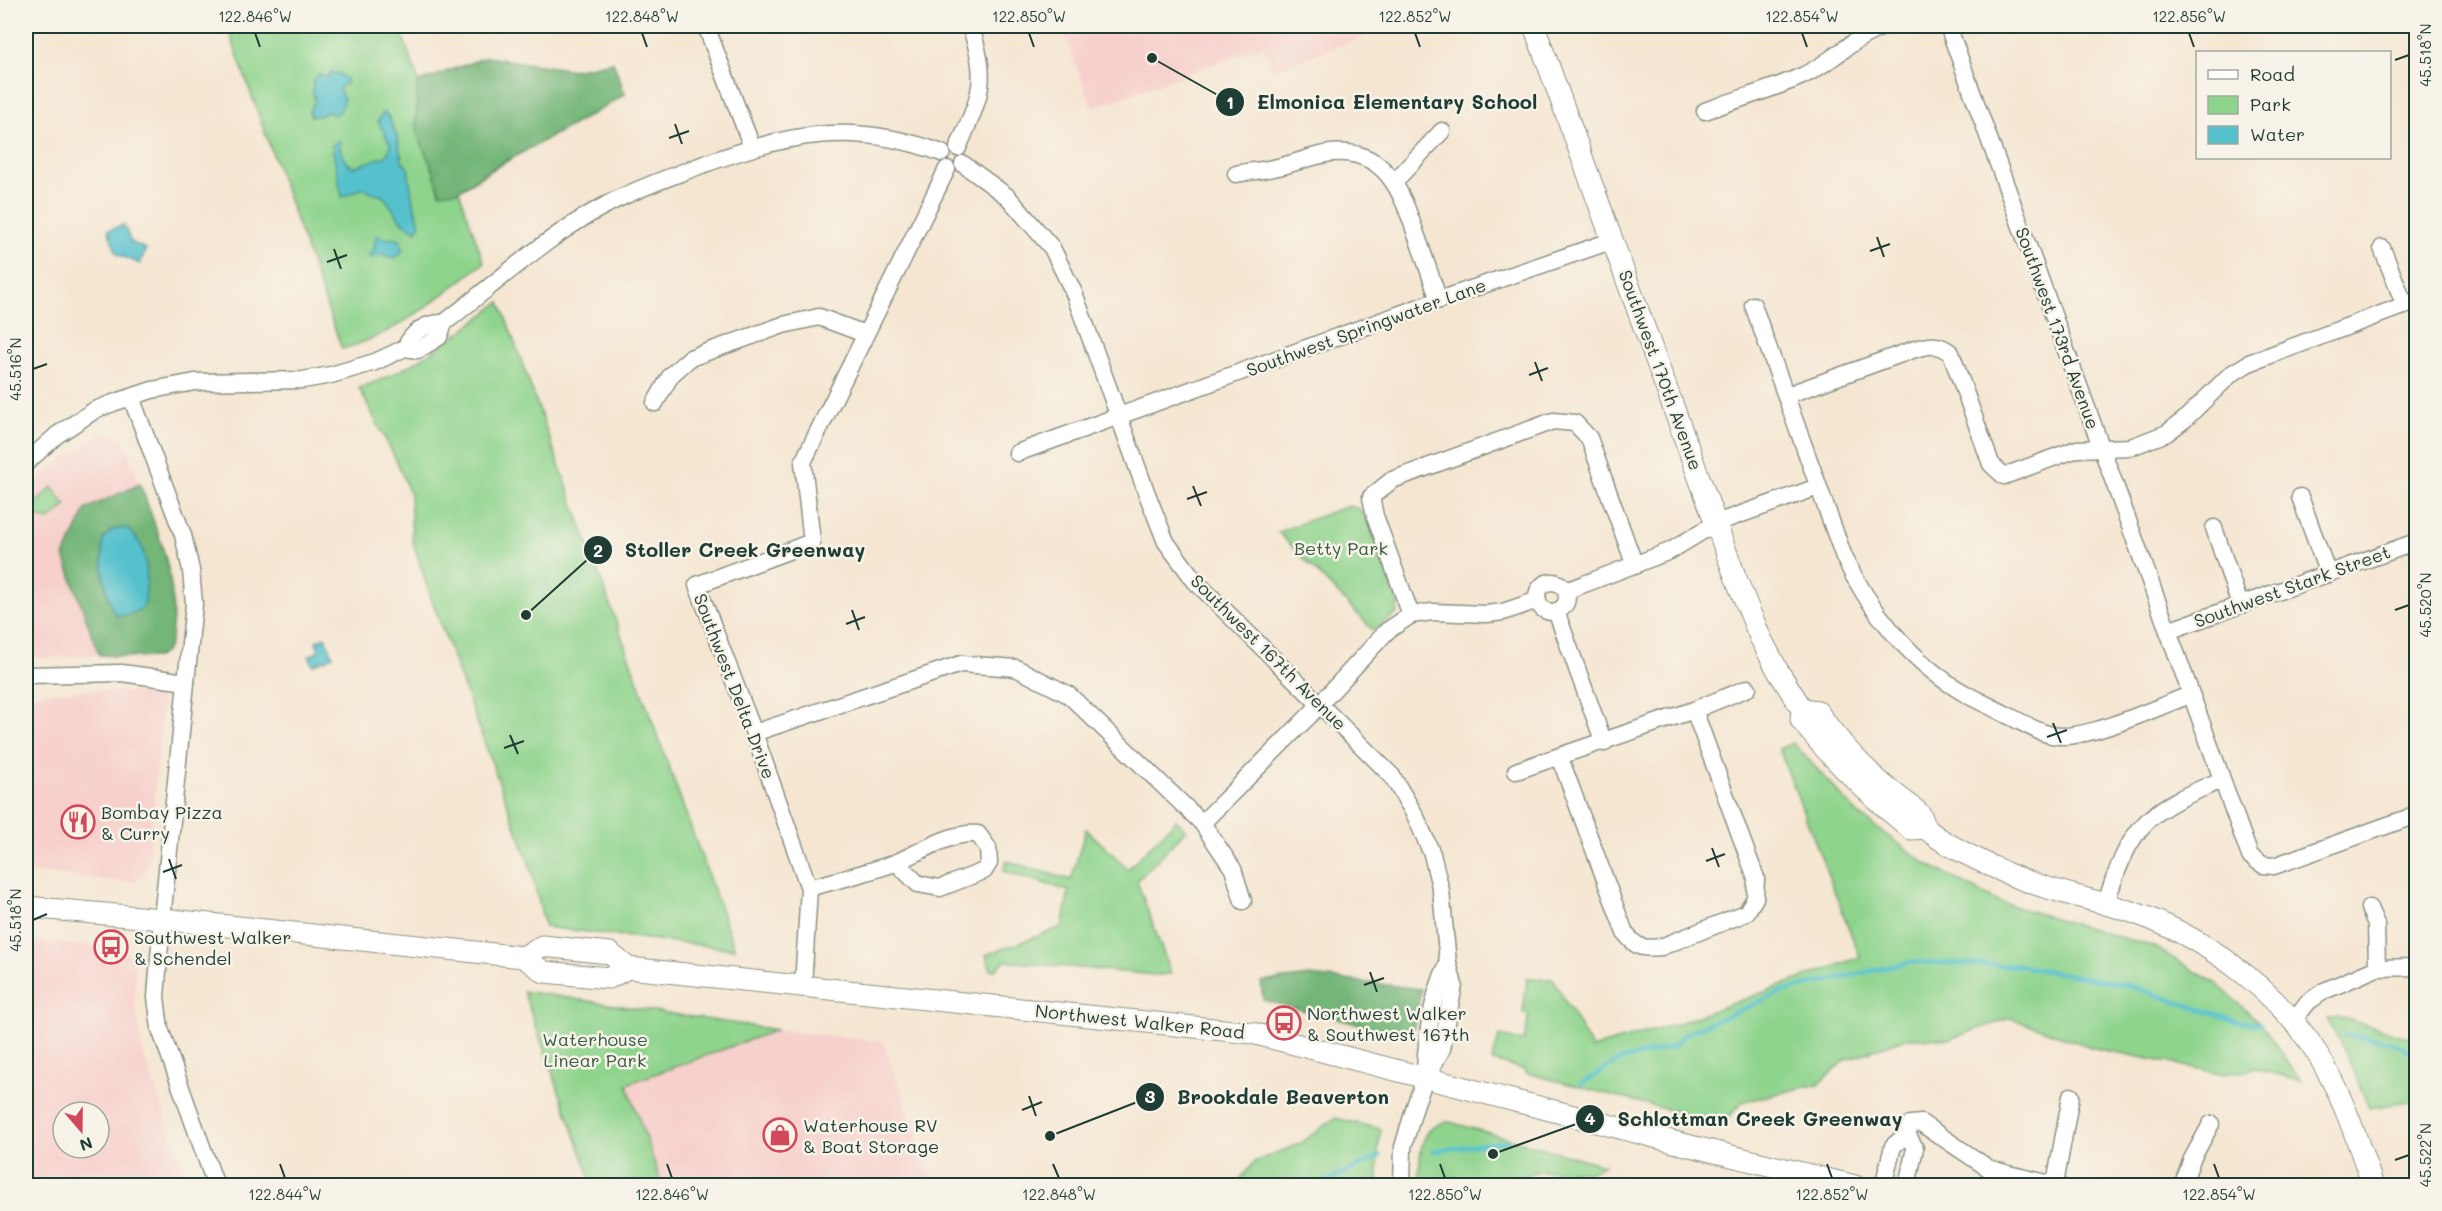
<svg xmlns="http://www.w3.org/2000/svg" width="2442" height="1211" font-family="Mali,sans-serif">
<style>
.built{fill:#f7d0cc;fill-rule:evenodd}
.green{fill:#8fd48d;stroke:#578860;stroke-width:1.5}
.forest{fill:#73b678;stroke:#497a56;stroke-width:1.5}
.water{fill:#54c1cd;stroke:#3a7f80;stroke-width:1.5}
.lines{fill:none;stroke-linecap:round;stroke-linejoin:round}
.stream{stroke:#54c1cd;stroke-width:4.5}
.minor-casing{stroke:#8a9283;stroke-width:19}
.major-casing{stroke:#8a9283;stroke-width:23}
.minor{stroke:#fff;stroke-width:16}
.major{stroke:#fff;stroke-width:21}
.ticks{fill:none;stroke:#1f3d34;stroke-width:2}
.labels{text-anchor:middle;dominant-baseline:central;stroke-width:5;stroke-linejoin:round;paint-order:stroke}
.street-label{font-size:18px;fill:#1f3d34;stroke:#f7f3e8}
.park-label{font-size:18px;fill:#355b46;stroke:#f7f3e8}
.poi-label{font-size:18px;fill:#1f3d34;stroke:#f7f3e8;text-anchor:start}
.leader{fill:none;stroke:#1f3d34;stroke-width:2}
.callout-dot{fill:#1f3d34;stroke:#f7f3e8;stroke-width:2}
.mark-label{font-size:18px;text-anchor:middle;font-weight:bold;fill:#fff}
.callout-label{font-size:20px;text-anchor:middle;font-weight:bold;fill:#1f3d34;stroke:#f7f3e8;stroke-width:5;stroke-linejoin:round;paint-order:stroke}
.neatline{fill:none;stroke:#1f3d34;stroke-width:2}
.ticks-label{font-size:15px;text-anchor:middle;fill:#1f3d34}
</style>
<rect width="100%" height="100%" fill="#f7f3e8"/>
<filter id="ink" filterUnits="userSpaceOnUse"><feTurbulence type="fractalNoise" baseFrequency=".0167" numOctaves="2"/><feDisplacementMap in="SourceGraphic" scale="12" xChannelSelector="R" yChannelSelector="G"/><feConvolveMatrix kernelMatrix="1 2 1 2 8 2 1 2 1" color-interpolation-filters="sRGB"/></filter>
<filter id="wash" filterUnits="userSpaceOnUse"><feTurbulence type="fractalNoise" baseFrequency=".008" numOctaves="4" result="noise"/><feDisplacementMap in="SourceGraphic" scale="24" xChannelSelector="R" yChannelSelector="G"/><feGaussianBlur stdDeviation="1.35" result="paint"/><feColorMatrix in="noise" values="0 0 0 0 0 0 0 0 0 0 0 0 0 0 0 0 0 1.4 0 .05"/><feComposite in="paint" operator="in"/></filter>
<g filter="url(#wash)">
<rect width="100%" height="100%" fill="#f5e6d2"/>
<g class="built">
<path d="M 1061,26 L 1394,26 L 1273,70 L 1264,46 L 1092,108 Z"/>
<path d="M 102,433 L 114,433 L 124,440 L 140,484 L 86,509 L 64,556 L 99,655 L 26,659 L 26,493 L 60,462 Z"/>
<path d="M 94,690 L 149,693 L 160,699 L 163,706 L 148,867 L 143,876 L 133,882 L 26,872 L 26,694 Z"/>
<path d="M 26,940 L 120,949 L 133,956 L 135,962 L 135,1008 L 145,1059 L 190,1185 L 26,1185 ZM 63,1112 L 99,1112 L 99,1148 L 63,1148 Z"/>
<path d="M 777,1030 L 883,1041 L 934,1185 L 662,1185 L 627,1084 Z"/>
</g>
<g class="green">
<path d="M 230,26 L 399,26 L 419,82 L 486,57 L 573,70 L 613,62 L 625,94 C 571,128 512,155 459,191 L 484,263 C 440,296 397,335 342,349 L 232,40 Z"/>
<path d="M 500,302 L 735,949 L 545,927 L 530,866 L 431,598 L 412,539 L 410,494 L 397,462 L 359,388 C 413,370 455,337 500,302 Z"/>
<path d="M 52,487 L 66,506 L 49,520 L 40,518 L 35,512 L 36,503 Z"/>
<path d="M 1347,506 L 1358,508 L 1367,517 L 1398,604 L 1397,613 L 1374,631 L 1278,532 Z"/>
<path d="M 1793,743 L 1858,814 L 1925,863 L 1999,902 L 2154,947 L 2217,984 L 2261,1024 L 2301,1081 L 2255,1068 L 2225,1074 L 2094,1048 L 2010,1018 L 1950,1039 L 1906,1038 L 1846,1060 L 1818,1084 L 1742,1102 L 1723,1124 L 1526,1073 L 1526,1070 L 1492,1061 L 1499,1036 L 1524,1041 L 1529,1015 L 1523,1014 L 1527,978 L 1553,979 L 1592,1048 L 1676,1024 L 1860,957 L 1779,749 Z"/>
<path d="M 1176,820 L 1186,830 L 1137,881 L 1171,974 L 1155,975 L 1005,961 L 995,970 L 991,970 L 986,955 L 1062,927 L 1069,891 L 1003,871 L 1007,861 L 1071,880 L 1086,829 L 1128,869 Z"/>
<path d="M 523,991 L 777,1030 L 627,1084 L 662,1185 L 593,1185 Z"/>
<path d="M 2337,1016 L 2416,1040 L 2416,1101 L 2369,1108 L 2347,1055 L 2327,1019 Z"/>
<path d="M 1335,1118 L 1381,1129 L 1378,1152 L 1378,1185 L 1230,1185 L 1238,1182 L 1254,1162 L 1301,1143 Z"/>
<path d="M 1446,1121 L 1604,1165 L 1589,1172 L 1538,1171 L 1498,1185 L 1420,1185 C 1419,1170 1418,1144 1429,1131 C 1433,1126 1440,1124 1446,1121 Z"/>
</g>
<g class="forest">
<path d="M 486,57 L 573,70 L 613,62 L 625,94 L 596,112 L 491,169 L 458,191 L 440,193 L 434,173 L 416,131 L 417,85 L 419,82 Z"/>
<path d="M 140,484 C 158,534 177,574 172,628 C 171,639 171,651 159,656 C 151,660 111,655 99,655 L 64,556 L 86,509 Z"/>
<path d="M 1310,976 L 1421,989 L 1414,1027 L 1407,1035 L 1400,1035 L 1263,1000 L 1261,982 Z"/>
</g>
<g class="water">
<path d="M 331,72 L 339,74 L 346,79 L 346,84 L 341,86 L 339,90 L 344,99 L 340,111 L 335,115 L 328,112 L 318,116 L 311,116 L 309,112 L 315,101 C 313,91 309,82 319,74 L 327,78 Z"/>
<path d="M 384,112 L 388,116 L 397,136 L 402,161 L 408,168 L 412,197 L 420,224 L 417,231 L 403,223 L 384,197 L 363,188 L 342,197 L 332,146 L 339,139 C 341,152 341,162 354,167 L 386,156 L 391,146 L 378,121 Z"/>
<path d="M 124,225 L 131,242 L 146,249 L 140,264 L 117,254 L 108,230 Z"/>
<path d="M 379,235 L 382,238 L 399,239 L 403,248 L 400,255 L 393,258 L 380,254 L 370,258 L 369,254 L 374,250 L 376,237 Z"/>
<path d="M 125,528 C 150,542 148,581 144,606 C 134,614 128,616 115,615 C 104,591 101,565 103,539 L 112,530 Z"/>
<path d="M 325,637 L 333,656 L 313,665 L 309,656 L 319,651 L 316,641 Z"/>
</g>
<g class="lines">
<g class="stream">
<path d="M 2344,1035 L 2388,1041 L 2416,1054"/>
<path d="M 1581,1084 L 1620,1060 L 1673,1047 L 1685,1034 L 1784,991 L 1909,962 L 2020,966 L 2127,985 L 2239,1022 L 2261,1024"/>
<path d="M 1433,1151 L 1507,1141"/>
<path d="M 1317,1186 L 1380,1156"/>
</g>
</g>
</g>
<g filter="url(#ink)">
<g class="lines">
<g class="minor-casing">
<g id="minor">
<path d="M 706,26 L 752,147"/>
<path d="M 1948,26 L 2250,856 L 2263,865 L 2274,866 L 2416,815"/>
<path d="M 1705,111 C 1737,99 1771,90 1802,76 C 1832,63 1854,36 1886,26"/>
<path d="M 958,148 C 980,96 990,81 970,26"/>
<path d="M 963,164 L 1008,197 L 1052,248 L 1074,293 L 1147,494 L 1166,542 L 1195,581 L 1392,776 L 1415,815 L 1432,854 L 1441,891 L 1448,963 L 1454,985 L 1442,1049 L 1425,1079 L 1416,1103 L 1403,1147 L 1402,1186"/>
<path d="M 1236,174 C 1251,171 1267,170 1282,166 C 1298,162 1315,155 1331,153 C 1386,148 1401,191 1416,234 C 1424,256 1431,278 1439,300"/>
<path d="M 1395,181 L 1442,131"/>
<path d="M 2382,248 L 2405,306"/>
<path d="M 1753,305 L 1844,557 C 1869,610 1912,663 1964,693 C 1978,701 1994,708 2009,716 C 2026,724 2044,737 2064,736 C 2098,735 2157,707 2190,695"/>
<path d="M 405,348 C 412,332 426,322 444,323"/>
<path d="M 1787,395 L 1915,349 C 1929,345 1939,343 1951,353 L 1991,464 L 2004,476 L 2077,449 L 2131,447 L 2167,433 L 2184,420 L 2231,374 L 2249,363 L 2416,301"/>
<path d="M 131,397 L 183,535 L 191,570 L 194,604 L 162,919 L 156,997 L 160,1029 L 216,1186"/>
<path d="M 655,403 L 671,375 L 690,358 L 783,325 L 819,317 L 865,334"/>
<path d="M 1017,453 L 1439,300 L 1614,240"/>
<path d="M 26,463 L 57,435 L 95,410 L 113,403 L 152,390 L 195,382 L 303,380 L 331,375 L 375,362 L 405,348 L 418,350 L 439,337 L 444,323 C 496,283 548,235 606,205 C 635,189 668,178 699,166 C 788,134 850,119 942,153"/>
<path d="M 2300,497 L 2328,574"/>
<path d="M 2214,528 L 2240,605"/>
<circle cx="1552" cy="597" r="15"/>
<path d="M 1566,591 L 1670,551 L 1716,523 L 1818,487"/>
<path d="M 1556,611 L 1604,743"/>
<path d="M 1411,615 L 1375,516 L 1371,497 L 1392,480 L 1553,421 L 1575,423 L 1589,438 L 1635,566"/>
<path d="M 2168,631 L 2416,542"/>
<path d="M 26,675 L 122,673 L 186,682"/>
<path d="M 754,733 L 961,664 L 1016,668 L 1069,695 L 1202,823 L 1233,869 L 1243,901"/>
<path d="M 1560,758 L 1625,933 C 1637,948 1641,949 1661,947 L 1746,913 L 1755,898 L 1756,878 L 1694,710"/>
<path d="M 1516,771 L 1694,710 L 1748,688"/>
<path d="M 1202,823 L 1308,717 L 1387,631 L 1411,615 L 1432,612 L 1487,614 L 1503,612 L 1538,600"/>
<path d="M 809,888 C 837,880 867,873 895,863 C 921,852 949,832 978,834 L 988,848 L 989,863 L 984,871 L 940,888 L 918,884 L 896,862"/>
<path d="M 2106,903 C 2131,824 2146,811 2222,780"/>
<path d="M 2377,968 L 2416,967"/>
<path d="M 803,986 L 809,888 L 754,733 L 697,585 L 812,542 L 803,462 L 947,169"/>
<path d="M 2293,1021 L 2308,1002 L 2324,991 L 2377,968 L 2376,924 L 2369,908"/>
<path d="M 1425,1075 C 1426,1036 1431,998 1448,963"/>
<path d="M 2055,1184 L 2071,1096"/>
<path d="M 1883,1186 L 1893,1146 L 1907,1134 L 1911,1124 L 1921,1123 L 1988,1168 L 2008,1174 L 2060,1186"/>
<path d="M 1907,1186 L 1915,1148 L 1907,1134"/>
<path d="M 2182,1186 L 2192,1159 L 2211,1124"/>
</g>
</g>
<g class="major-casing">
<g id="major">
<path d="M 1534,26 L 1735,576 L 1760,637 L 1778,671 L 1802,709 L 1801,720 C 1834,762 1870,796 1911,829 L 1926,828"/>
<path d="M 1802,709 L 1817,711 C 1835,737 1856,761 1880,782 C 1892,793 1907,802 1919,813 C 1923,817 1923,824 1927,829 C 1943,845 1985,863 2006,873 C 2047,891 2090,898 2132,912 C 2200,935 2266,982 2309,1041 C 2339,1084 2356,1136 2373,1186"/>
<path d="M 26,907 L 162,919 L 523,957 L 544,972 L 609,978 L 628,968"/>
<path d="M 523,957 L 542,946 L 610,953 L 628,968 L 1252,1033 L 1678,1143 L 1855,1186"/>
</g>
</g>
<use href="#minor" class="minor"/>
<use href="#major" class="major"/>
</g>
</g>
<path class="ticks" d="M 255,33 L 260,47M 642,33 L 647,47M 1029,33 L 1034,47M 1415,33 L 1420,47M 1802,33 L 1807,47M 2189,33 L 2194,47M 2395,60 L 2409,55M 675,124 L 682,144M 669,138 L 689,131M 1877,237 L 1884,257M 334,249 L 341,269M 1870,251 L 1890,244M 327,262 L 347,255M 1535,362 L 1542,381M 33,369 L 47,364M 1529,375 L 1548,368M 1193,486 L 1201,506M 1187,499 L 1207,492M 852,610 L 859,630M 2395,610 L 2409,605M 846,624 L 865,617M 2053,723 L 2061,743M 510,735 L 518,754M 2047,737 L 2067,730M 504,748 L 524,741M 1712,848 L 1719,867M 169,859 L 176,879M 1706,861 L 1725,854M 163,872 L 182,865M 33,920 L 47,914M 1370,972 L 1377,992M 1364,985 L 1384,978M 1029,1096 L 1036,1116M 1022,1110 L 1042,1102M 2395,1160 L 2409,1155M 280,1164 L 285,1178M 667,1164 L 672,1178M 1053,1164 L 1059,1178M 1440,1164 L 1445,1178M 1827,1164 L 1832,1178M 2214,1164 L 2219,1178"/>
<defs>
<g id="restaurant-ring" transform="scale(1.725)"><circle r="9.5" fill="#f7f3e8" stroke="#d1495b" stroke-width="1.5"/><path d="M-5-6h1v4h1v-4h1v4h1v-4h1v5L-1.5 .5V6h-2V.5L-5-1ZM5-6V6H3V1.5H1.5Q1.5-4 5-6Z" fill="#d1495b"/></g>
<g id="bus-ring" transform="scale(1.725)"><circle r="9.5" fill="#f7f3e8" stroke="#d1495b" stroke-width="1.5"/><path d="M-5-6H5V4H4V6H2V4H-2V6H-4V4H-5ZM-3.5-4V0h7V-4ZM-3.5 1.2v1.5H-2V1.2ZM2 1.2v1.5H3.5V1.2Z" fill="#d1495b"/></g>
<g id="shop-ring" transform="scale(1.725)"><circle r="9.5" fill="#f7f3e8" stroke="#d1495b" stroke-width="1.5"/><path d="M-5-2.5h2.3a2.7 3.5 0 0 1 5.4 0H5L5.5 6h-11ZM-1.5-2.5h3a1.5 2.3 0 0 0-3 0Z" fill="#d1495b"/></g>
</defs>
<g fill-rule="evenodd">
<use href="#restaurant-ring" x="78" y="822"/>
<use href="#bus-ring" x="111" y="947"/>
<use href="#bus-ring" x="1284" y="1023"/>
<use href="#shop-ring" x="780" y="1135"/>
</g>
<g class="labels">
<g class="street-label">
<text transform="translate(1366 327) rotate(-20)">Southwest Springwater Lane</text>
<text transform="translate(2058 328) rotate(70)">Southwest 173rd Avenue</text>
<text transform="translate(1661 370) rotate(70)">Southwest 170th Avenue</text>
<text transform="translate(2292 586) rotate(-20)">Southwest Stark Street</text>
<text transform="translate(1269 652) rotate(45)">Southwest 167th Avenue</text>
<text transform="translate(735 686) rotate(69)">Southwest Delta Drive</text>
<text transform="translate(1140 1021) rotate(6)">Northwest Walker Road</text>
</g>
<g class="park-label">
<text x="1341" y="548">Betty Park</text>
<text x="595" y="1039">Waterhouse<tspan x="595" dy="21">Linear Park</tspan></text>
</g>
<g class="poi-label">
<text x="101" y="812">Bombay Pizza<tspan x="101" dy="21">&amp; Curry</tspan></text>
<text x="134" y="937">Southwest Walker<tspan x="134" dy="21">&amp; Schendel</tspan></text>
<text x="1307" y="1013">Northwest Walker<tspan x="1307" dy="21">&amp; Southwest 167th</tspan></text>
<text x="803" y="1125">Waterhouse RV<tspan x="803" dy="21">&amp; Boat Storage</tspan></text>
</g>
</g>
<path class="leader" d="M1152 58L1230 102M526 615L598 550M1050 1136L1150 1097M1493 1154L1590 1119"/>
<g class="callout-dot">
<circle cx="1152" cy="58" r="6"/>
<circle cx="526" cy="615" r="6"/>
<circle cx="1050" cy="1136" r="6"/>
<circle cx="1493" cy="1154" r="6"/>
<circle cx="1230" cy="102" r="15"/>
<circle cx="598" cy="550" r="15"/>
<circle cx="1150" cy="1097" r="15"/>
<circle cx="1590" cy="1119" r="15"/>
</g>
<g class="mark-label">
<text x="1230" y="109">1</text>
<text x="598" y="557">2</text>
<text x="1150" y="1103">3</text>
<text x="1590" y="1125">4</text>
</g>
<g class="callout-label">
<text x="1397" y="109">Elmonica Elementary School</text>
<text x="745" y="557">Stoller Creek Greenway</text>
<text x="1283" y="1104">Brookdale Beaverton</text>
<text x="1760" y="1126">Schlottman Creek Greenway</text>
</g>
<rect width="2442" height="1211" fill="none" stroke="#f7f3e8" stroke-width="66"/>
<rect x="2196" y="51" width="195" height="108" fill="#f7f3e8" stroke="#a1aaa0" stroke-width="1.5"/>
<rect x="2208" y="70" width="30" height="9" fill="#ffffff" stroke="#a1aaa0" stroke-width="1.5"/>
<text x="2250" y="81" font-size="18" fill="#1f3d34">Road</text>
<rect x="2208" y="96" width="30" height="18" fill="#8fd48d" stroke="#a1aaa0" stroke-width="1.5"/>
<text x="2250" y="111" font-size="18" fill="#1f3d34">Park</text>
<rect x="2208" y="126" width="30" height="18" fill="#54c1cd" stroke="#a1aaa0" stroke-width="1.5"/>
<text x="2250" y="141" font-size="18" fill="#1f3d34">Water</text>
<g transform="translate(81 1130) rotate(160)"><circle r="28" fill="#f7f3e8" stroke="#a1aaa0" stroke-width="1.5"/>
<path d="M0-4.5L10 22L0 15L-10 22Z" fill="#d1495b"/>
<text y="-9" font-size="16" font-weight="bold" text-anchor="middle" fill="#1f3d34">N</text>
</g>
<rect x="33" y="33" width="2376" height="1145" class="neatline"/>
<g class="ticks-label">
<text x="255" y="22">122.846°W</text>
<text x="642" y="22">122.848°W</text>
<text x="1029" y="22">122.850°W</text>
<text x="1415" y="22">122.852°W</text>
<text x="1802" y="22">122.854°W</text>
<text x="2189" y="22">122.856°W</text>
<text transform="translate(2426 55) rotate(-90)" y="5">45.518°N</text>
<text transform="translate(16 369) rotate(-90)" y="5">45.516°N</text>
<text transform="translate(2426 605) rotate(-90)" y="5">45.520°N</text>
<text transform="translate(16 920) rotate(-90)" y="5">45.518°N</text>
<text transform="translate(2426 1155) rotate(-90)" y="5">45.522°N</text>
<text x="285" y="1200">122.844°W</text>
<text x="672" y="1200">122.846°W</text>
<text x="1059" y="1200">122.848°W</text>
<text x="1445" y="1200">122.850°W</text>
<text x="1832" y="1200">122.852°W</text>
<text x="2219" y="1200">122.854°W</text>
</g>
</svg>
